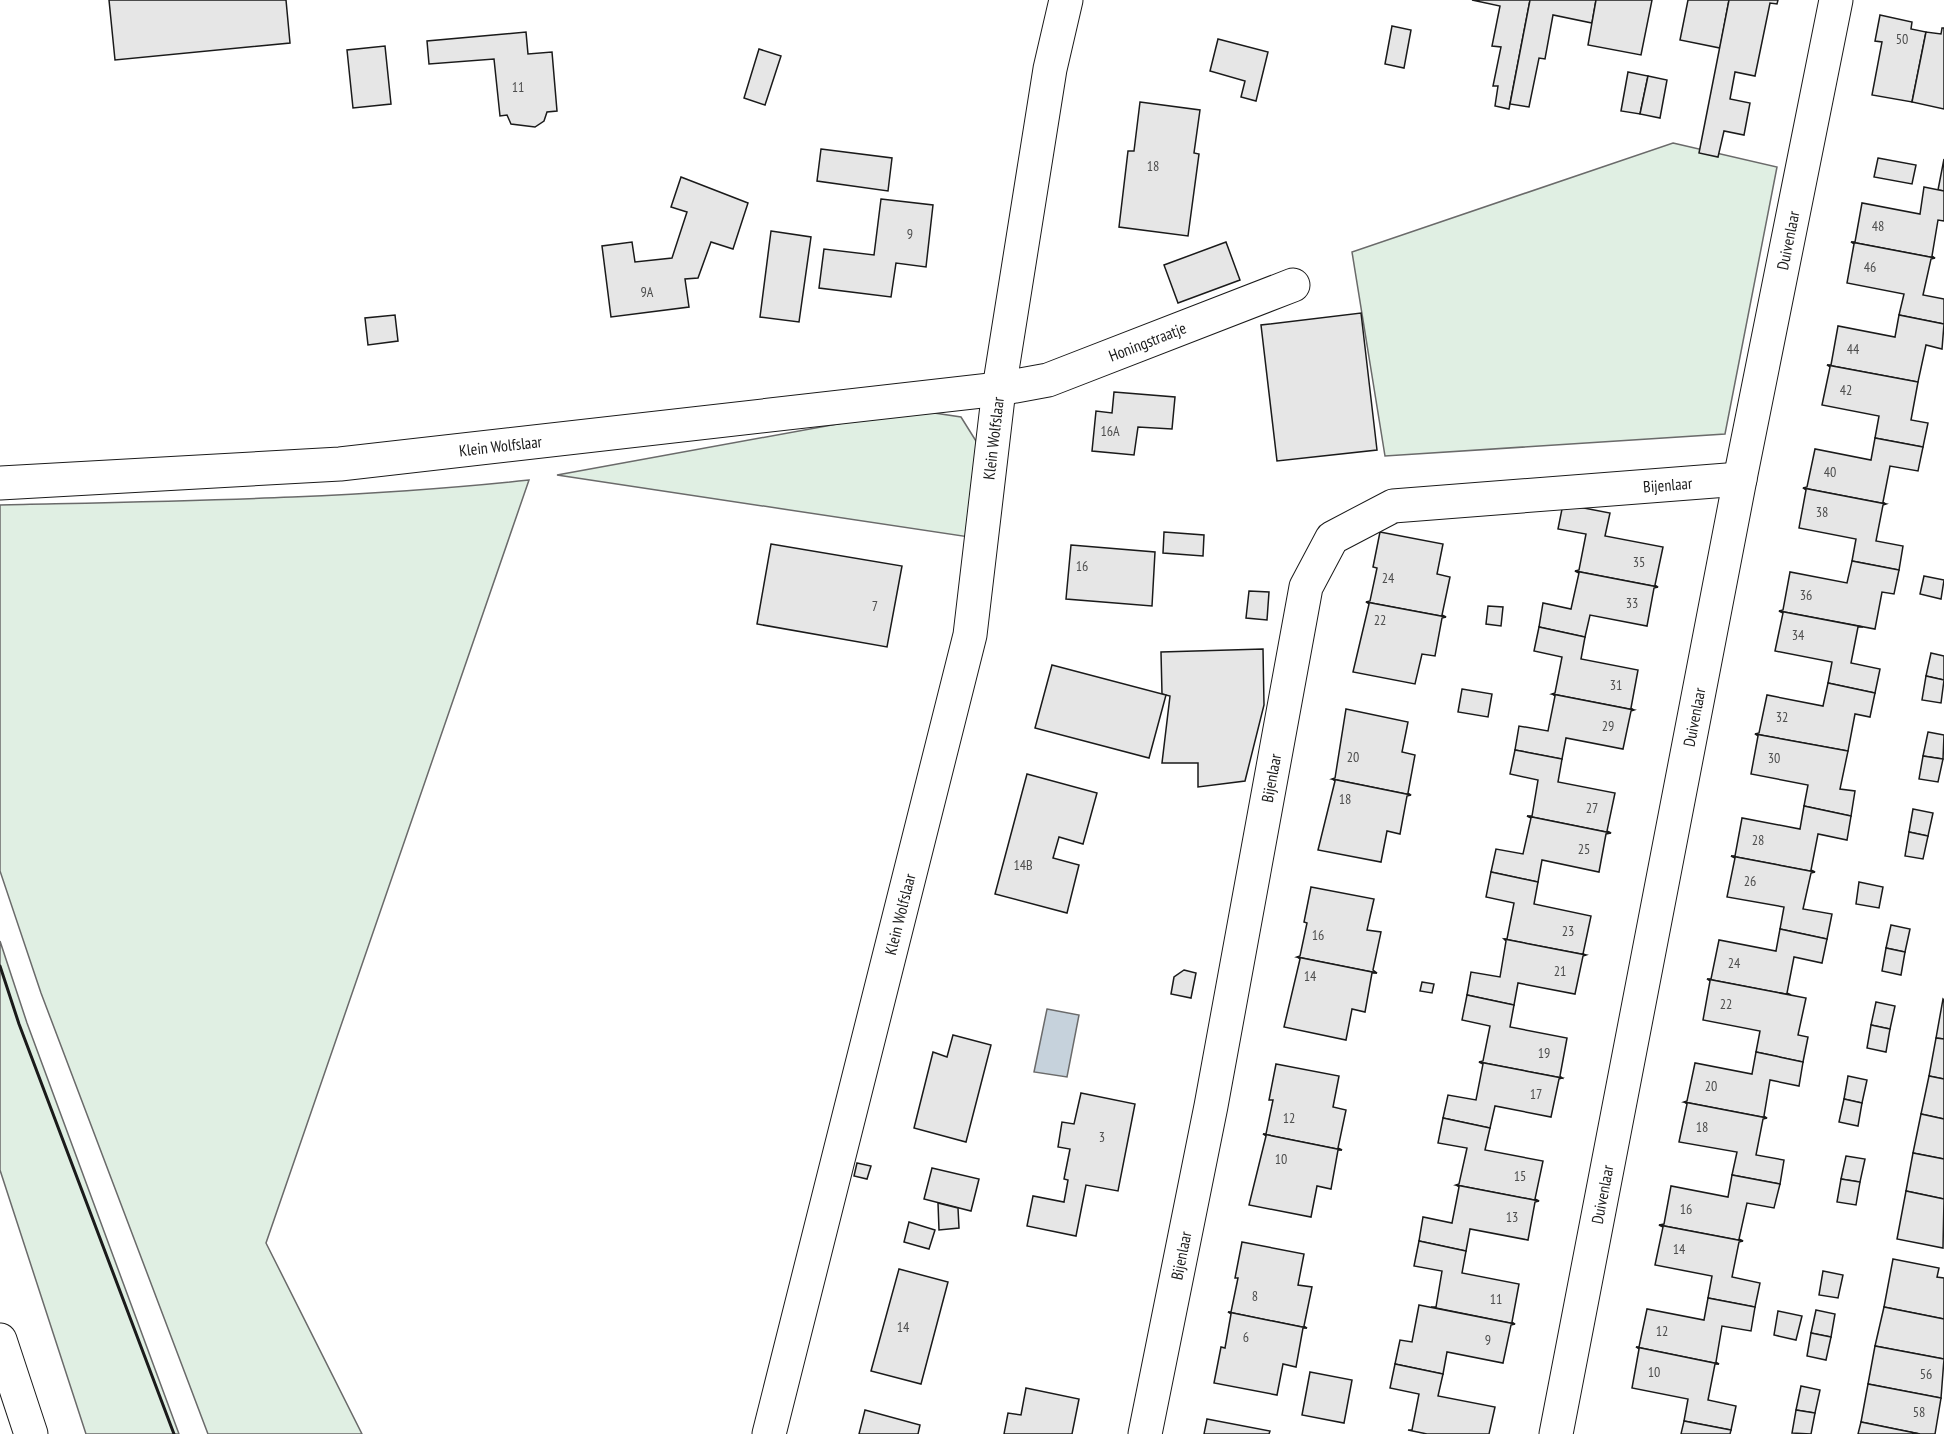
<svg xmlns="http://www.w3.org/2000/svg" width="1944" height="1434" font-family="'PT Sans Narrow',sans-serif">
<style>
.green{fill:#e0efe3;stroke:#6a6a6a;stroke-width:1.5}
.water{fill:#c6d2dc;stroke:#6a6a6a;stroke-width:1.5}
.building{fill:#e6e6e6;stroke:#1a1a1a;stroke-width:1.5}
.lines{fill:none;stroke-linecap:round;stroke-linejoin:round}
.minor-casing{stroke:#1a1a1a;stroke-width:35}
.tertiary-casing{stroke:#1a1a1a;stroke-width:35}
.minor{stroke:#fff;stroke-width:33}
.tertiary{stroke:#fff;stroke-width:33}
.wall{stroke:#1a1a1a;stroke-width:3}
.labels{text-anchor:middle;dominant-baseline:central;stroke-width:4.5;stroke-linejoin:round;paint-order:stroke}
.number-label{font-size:14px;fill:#4d4d4d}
.street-label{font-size:16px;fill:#1a1a1a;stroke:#fff}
</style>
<rect width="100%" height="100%" fill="#fff"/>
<g class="green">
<path d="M 1673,143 L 1777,167 L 1725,434 L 1385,456 L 1352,252 Z"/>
<path d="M 914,410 L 961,417 L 981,449 L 969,537 L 557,475 Z"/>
<path d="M 529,480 L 266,1243 L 362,1434 L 208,1434 L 41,993 L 0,871 L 0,505 C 177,501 353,499 529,480 Z"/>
<path d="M 0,941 L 27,1023 L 179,1434 L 86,1434 L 0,1170 Z"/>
</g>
<path class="water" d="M 1047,1009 L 1079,1015 L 1067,1077 L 1034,1072 Z"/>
<g class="building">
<path d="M 109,0 L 286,0 L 290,43 L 115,60 Z"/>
<path d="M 1472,0 L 1530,0 L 1509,109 L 1495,106 L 1498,86 L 1493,86 L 1501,47 L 1492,46 L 1500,6 Z"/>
<path d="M 1530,0 L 1596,0 L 1592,23 L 1553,15 L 1545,59 L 1539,58 L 1529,107 L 1510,104 Z"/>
<path d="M 1596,0 L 1652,0 L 1641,55 L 1588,45 Z"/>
<path d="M 1688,0 L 1729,0 L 1720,48 L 1680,40 Z"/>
<path d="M 1729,0 L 1778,0 L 1777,4 L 1770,3 L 1755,76 L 1735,72 L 1730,99 L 1750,103 L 1744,135 L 1724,131 L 1718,157 L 1699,153 Z"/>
<path d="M 1880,15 L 1912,22 L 1911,29 L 1926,32 L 1912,102 L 1872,95 L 1882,42 L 1875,41 Z"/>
<path d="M 1392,26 L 1411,30 L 1404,68 L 1385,64 Z"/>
<path d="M 1942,28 L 1944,28 L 1944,109 L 1912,102 L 1926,32 L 1941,34 Z"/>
<path d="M 526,32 L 528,54 L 552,52 L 557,111 L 547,112 L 544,121 L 535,127 L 511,124 L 507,115 L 500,116 L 494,59 L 429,64 L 427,41 Z"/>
<path d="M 1218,39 L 1268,52 L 1256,101 L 1241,97 L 1245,81 L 1210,71 Z"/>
<path d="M 385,46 L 391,104 L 353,108 L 347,50 Z"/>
<path d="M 759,49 L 781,56 L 765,105 L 744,98 Z"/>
<path d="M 1628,72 L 1648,76 L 1640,114 L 1621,111 Z"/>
<path d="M 1648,76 L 1667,80 L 1660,118 L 1640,114 Z"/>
<path d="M 1140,102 L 1200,110 L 1194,153 L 1199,154 L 1188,236 L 1119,227 L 1128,151 L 1134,151 Z"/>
<path d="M 821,149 L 892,158 L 888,191 L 817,181 Z"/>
<path d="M 1878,158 L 1916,165 L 1912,184 L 1874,177 Z"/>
<path d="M 1944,159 L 1944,191 L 1938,190 Z"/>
<path d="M 681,177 L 748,203 L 733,249 L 711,242 L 698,278 L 685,279 L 689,307 L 611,317 L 602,246 L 632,242 L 635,262 L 672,258 L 687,212 L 671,207 Z"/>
<path d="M 1924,187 L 1944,191 L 1944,221 L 1938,220 L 1932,256 L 1935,258 L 1851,242 L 1855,242 L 1862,203 L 1920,214 Z"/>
<path d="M 881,199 L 933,205 L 926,267 L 896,263 L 891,297 L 819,288 L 824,249 L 874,255 Z"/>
<path d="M 771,231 L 811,237 L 799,322 L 760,317 Z"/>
<path d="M 1226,242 L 1240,280 L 1178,303 L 1164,265 Z"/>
<path d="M 1851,242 L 1935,258 L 1931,259 L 1923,295 L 1944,299 L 1944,324 L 1899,315 L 1904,294 L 1847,283 L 1854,244 Z"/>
<path d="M 1361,313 L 1377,450 L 1277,461 L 1261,325 Z"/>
<path d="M 395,315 L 398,341 L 368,345 L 365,318 Z"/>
<path d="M 1899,315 L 1944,324 L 1942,349 L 1926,345 L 1918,382 L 1827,365 L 1831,365 L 1838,326 L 1895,337 Z"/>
<path d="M 1827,365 L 1918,382 L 1911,420 L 1928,423 L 1923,447 L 1875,438 L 1879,416 L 1822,405 L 1830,367 Z"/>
<path d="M 1114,392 L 1175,397 L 1172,429 L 1138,427 L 1134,455 L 1092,451 L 1096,411 L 1112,413 Z"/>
<path d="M 1875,438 L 1923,447 L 1918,471 L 1890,466 L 1883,502 L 1886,504 L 1803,488 L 1807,487 L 1815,449 L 1871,460 Z"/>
<path d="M 1803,488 L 1886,504 L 1883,505 L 1876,541 L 1903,546 L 1899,570 L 1852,561 L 1856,539 L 1799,528 L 1806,490 Z"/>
<path d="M 1563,504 L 1610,513 L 1605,536 L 1663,547 L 1655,585 L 1658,587 L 1575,571 L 1579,570 L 1586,534 L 1558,529 Z"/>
<path d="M 1164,532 L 1204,535 L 1203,556 L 1163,553 Z"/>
<path d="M 1380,532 L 1443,544 L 1437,574 L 1450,577 L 1442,615 L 1446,617 L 1366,602 L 1370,601 L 1377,568 L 1373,567 Z"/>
<path d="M 771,544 L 902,566 L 887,647 L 757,624 Z"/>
<path d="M 1071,545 L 1155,552 L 1152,606 L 1066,599 Z"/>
<path d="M 1852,561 L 1899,570 L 1894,594 L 1882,592 L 1875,629 L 1779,611 L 1783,610 L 1790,572 L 1847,583 Z"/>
<path d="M 1575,571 L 1658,587 L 1654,588 L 1647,626 L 1590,615 L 1585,637 L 1539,627 L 1543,603 L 1571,609 L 1579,573 Z"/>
<path d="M 1924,576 L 1944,580 L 1941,599 L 1920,594 Z"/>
<path d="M 1249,591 L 1269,592 L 1267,620 L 1246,618 Z"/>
<path d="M 1366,602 L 1446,617 L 1442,618 L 1435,656 L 1422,654 L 1415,684 L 1353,672 L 1369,604 Z"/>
<path d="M 1488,606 L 1503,607 L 1501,626 L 1486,624 Z"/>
<path d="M 1779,611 L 1863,627 L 1858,627 L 1851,663 L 1880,669 L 1875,693 L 1828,683 L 1832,662 L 1775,651 L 1783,613 Z"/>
<path d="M 1539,627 L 1585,637 L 1581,659 L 1638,670 L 1631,708 L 1634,710 L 1552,694 L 1555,693 L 1562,657 L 1534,651 Z"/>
<path d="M 1263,649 L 1264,705 L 1245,781 L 1198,787 L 1198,763 L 1162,763 L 1170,696 L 1162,694 L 1161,652 Z"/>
<path d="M 1931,653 L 1944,656 L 1944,680 L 1926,676 Z"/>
<path d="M 1052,665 L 1166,695 L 1149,758 L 1035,728 Z"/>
<path d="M 1926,676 L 1944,680 L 1941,703 L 1922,700 Z"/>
<path d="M 1828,683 L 1875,693 L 1870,717 L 1855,714 L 1848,751 L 1755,734 L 1759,733 L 1767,695 L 1823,706 Z"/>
<path d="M 1462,689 L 1492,694 L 1488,717 L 1458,712 Z"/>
<path d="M 1552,694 L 1634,710 L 1631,711 L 1623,749 L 1566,738 L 1562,759 L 1515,750 L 1519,726 L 1548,731 L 1555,696 Z"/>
<path d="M 1346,709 L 1408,722 L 1402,752 L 1415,755 L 1408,793 L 1411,795 L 1332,779 L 1335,778 Z"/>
<path d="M 1928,732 L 1944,735 L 1943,759 L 1923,756 Z"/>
<path d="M 1755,734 L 1848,751 L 1840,789 L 1855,791 L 1851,816 L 1804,806 L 1808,785 L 1751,774 L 1758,736 Z"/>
<path d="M 1515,750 L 1562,759 L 1558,782 L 1615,793 L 1607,831 L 1611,833 L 1527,816 L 1532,816 L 1538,780 L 1510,774 Z"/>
<path d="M 1923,756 L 1943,759 L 1938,782 L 1919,779 Z"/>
<path d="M 1027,774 L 1097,793 L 1083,844 L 1059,837 L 1053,858 L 1079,865 L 1067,913 L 995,894 Z"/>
<path d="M 1332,779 L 1411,795 L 1407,796 L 1400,834 L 1387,831 L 1381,862 L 1318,850 L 1335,781 Z"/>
<path d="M 1804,806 L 1851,816 L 1847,840 L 1818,834 L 1811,870 L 1815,872 L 1731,856 L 1735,856 L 1742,818 L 1800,829 Z"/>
<path d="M 1913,809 L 1933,813 L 1928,836 L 1909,832 Z"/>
<path d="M 1527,816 L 1611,833 L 1606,834 L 1599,872 L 1542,860 L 1538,882 L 1491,872 L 1496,849 L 1523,854 L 1531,818 Z"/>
<path d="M 1909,832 L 1928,836 L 1923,859 L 1905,856 Z"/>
<path d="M 1731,856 L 1815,872 L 1811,873 L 1803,909 L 1832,914 L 1827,939 L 1780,929 L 1784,907 L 1727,897 L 1735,858 Z"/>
<path d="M 1491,872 L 1538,882 L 1534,904 L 1591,916 L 1583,954 L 1586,955 L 1504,939 L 1507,939 L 1514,903 L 1486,897 Z"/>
<path d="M 1859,882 L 1883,887 L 1879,908 L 1856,904 Z"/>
<path d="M 1311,887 L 1374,899 L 1367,930 L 1381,932 L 1373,970 L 1377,973 L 1297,957 L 1300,956 L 1307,923 L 1304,922 Z"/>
<path d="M 1891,925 L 1910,929 L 1905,952 L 1886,948 Z"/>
<path d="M 1780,929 L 1827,939 L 1822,963 L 1794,957 L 1787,993 L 1791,995 L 1707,979 L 1711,979 L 1719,940 L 1776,951 Z"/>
<path d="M 1504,939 L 1586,955 L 1583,956 L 1575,994 L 1518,983 L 1514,1005 L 1467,995 L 1471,972 L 1500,977 L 1506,941 Z"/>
<path d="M 1886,948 L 1905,952 L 1901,975 L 1882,971 Z"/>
<path d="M 1297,957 L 1377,973 L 1372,973 L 1365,1012 L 1352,1009 L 1346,1040 L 1284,1027 L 1300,959 Z"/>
<path d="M 1184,970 L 1196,973 L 1191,998 L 1171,994 L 1174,977 Z"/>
<path d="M 1707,979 L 1806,998 L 1798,1035 L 1808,1037 L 1803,1062 L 1756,1052 L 1760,1031 L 1703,1020 L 1710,981 Z"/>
<path d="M 1422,982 L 1434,984 L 1432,993 L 1420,991 Z"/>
<path d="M 1467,995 L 1514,1005 L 1510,1027 L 1567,1038 L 1560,1076 L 1562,1078 L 1479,1062 L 1483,1061 L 1490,1026 L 1462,1020 Z"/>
<path d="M 1943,999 L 1944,1000 L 1944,1039 L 1936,1038 Z"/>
<path d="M 1876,1002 L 1895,1006 L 1890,1029 L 1871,1025 Z"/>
<path d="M 1871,1025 L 1890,1029 L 1886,1052 L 1867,1048 Z"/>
<path d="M 953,1035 L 991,1045 L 966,1142 L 914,1128 L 933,1052 L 947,1057 Z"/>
<path d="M 1936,1038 L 1944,1039 L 1944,1079 L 1929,1076 Z"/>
<path d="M 1756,1052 L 1803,1062 L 1799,1086 L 1770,1080 L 1764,1116 L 1767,1118 L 1684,1102 L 1687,1101 L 1695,1063 L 1752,1074 Z"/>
<path d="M 1479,1062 L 1562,1078 L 1559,1079 L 1551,1117 L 1495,1106 L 1490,1128 L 1443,1118 L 1448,1095 L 1476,1100 L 1483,1064 Z"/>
<path d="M 1276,1064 L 1339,1076 L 1333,1107 L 1346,1110 L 1338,1148 L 1342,1150 L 1263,1134 L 1266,1134 L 1273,1100 L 1269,1100 Z"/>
<path d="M 1848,1076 L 1867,1080 L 1862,1103 L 1844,1099 Z"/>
<path d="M 1929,1076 L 1944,1079 L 1944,1119 L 1921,1114 Z"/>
<path d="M 1081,1093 L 1135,1104 L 1118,1191 L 1086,1185 L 1076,1236 L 1027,1226 L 1033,1196 L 1064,1202 L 1068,1180 L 1064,1179 L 1070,1149 L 1058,1147 L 1062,1122 L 1074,1124 Z"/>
<path d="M 1844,1099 L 1862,1103 L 1858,1126 L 1839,1122 Z"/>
<path d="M 1684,1102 L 1767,1118 L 1763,1119 L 1756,1155 L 1784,1160 L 1780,1184 L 1732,1175 L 1737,1152 L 1679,1142 L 1687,1104 Z"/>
<path d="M 1921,1114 L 1944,1119 L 1944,1159 L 1913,1153 Z"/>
<path d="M 1443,1118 L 1490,1128 L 1485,1150 L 1543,1161 L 1535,1199 L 1539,1201 L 1456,1185 L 1459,1184 L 1467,1148 L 1438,1143 Z"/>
<path d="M 1263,1134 L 1342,1150 L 1338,1150 L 1331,1189 L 1317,1186 L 1311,1217 L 1249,1205 L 1266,1136 Z"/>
<path d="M 1913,1153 L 1944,1159 L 1944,1199 L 1906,1191 Z"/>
<path d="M 1846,1156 L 1865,1159 L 1860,1182 L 1841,1179 Z"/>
<path d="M 857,1163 L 871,1166 L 867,1179 L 854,1176 Z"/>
<path d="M 932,1168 L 979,1179 L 971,1211 L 924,1199 Z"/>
<path d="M 1732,1175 L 1780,1184 L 1774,1208 L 1747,1203 L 1739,1239 L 1743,1241 L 1659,1225 L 1664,1224 L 1671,1186 L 1728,1197 Z"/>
<path d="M 1841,1179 L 1860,1182 L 1856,1205 L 1837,1202 Z"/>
<path d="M 1456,1185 L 1539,1201 L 1535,1202 L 1528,1240 L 1470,1229 L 1466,1251 L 1419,1241 L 1423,1217 L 1452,1223 L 1459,1187 Z"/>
<path d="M 1906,1191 L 1944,1199 L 1943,1248 L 1897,1239 Z"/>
<path d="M 938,1203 L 958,1208 L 959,1228 L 939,1230 Z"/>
<path d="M 909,1222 L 935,1230 L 929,1249 L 904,1242 Z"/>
<path d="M 1659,1225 L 1743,1241 L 1739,1242 L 1732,1277 L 1760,1283 L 1755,1307 L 1708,1298 L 1712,1276 L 1655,1265 L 1663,1227 Z"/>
<path d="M 1419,1241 L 1466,1251 L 1462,1273 L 1519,1284 L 1512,1322 L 1515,1324 L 1431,1307 L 1436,1307 L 1442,1271 L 1414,1266 Z"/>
<path d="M 1242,1242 L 1304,1254 L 1298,1285 L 1312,1287 L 1304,1326 L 1307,1328 L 1228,1312 L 1231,1312 L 1238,1278 L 1235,1278 Z"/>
<path d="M 1893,1259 L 1939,1268 L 1937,1277 L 1944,1278 L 1944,1319 L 1884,1307 Z"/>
<path d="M 899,1269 L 948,1282 L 921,1384 L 871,1371 Z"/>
<path d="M 1823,1271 L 1843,1275 L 1838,1298 L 1819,1295 Z"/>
<path d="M 1708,1298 L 1755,1307 L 1751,1331 L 1722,1326 L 1716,1362 L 1719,1364 L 1636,1347 L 1639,1347 L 1647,1309 L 1704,1320 Z"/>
<path d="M 1419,1305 L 1515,1324 L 1511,1325 L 1503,1363 L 1447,1352 L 1443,1374 L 1395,1364 L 1400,1340 L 1412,1342 Z"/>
<path d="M 1884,1307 L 1944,1319 L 1944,1359 L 1875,1346 Z"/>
<path d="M 1816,1310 L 1835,1314 L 1831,1337 L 1811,1333 Z"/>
<path d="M 1778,1311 L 1802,1316 L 1796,1340 L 1774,1335 Z"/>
<path d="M 1228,1312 L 1307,1328 L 1303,1328 L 1296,1367 L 1283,1364 L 1277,1395 L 1214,1383 L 1221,1347 L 1225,1348 L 1231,1314 Z"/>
<path d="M 1811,1333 L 1831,1337 L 1826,1360 L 1807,1356 Z"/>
<path d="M 1875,1346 L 1944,1359 L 1941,1398 L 1868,1384 Z"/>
<path d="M 1636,1347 L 1719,1364 L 1715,1364 L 1708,1400 L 1736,1406 L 1731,1430 L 1684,1421 L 1688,1399 L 1632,1388 L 1639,1349 Z"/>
<path d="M 1395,1364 L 1443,1374 L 1438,1396 L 1495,1407 L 1489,1434 L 1427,1434 L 1408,1430 L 1412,1430 L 1419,1394 L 1390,1388 Z"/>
<path d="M 1310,1372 L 1352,1380 L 1344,1423 L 1302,1415 Z"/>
<path d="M 1868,1384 L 1941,1398 L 1935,1434 L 1920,1434 L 1861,1422 Z"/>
<path d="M 1801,1386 L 1820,1390 L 1815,1413 L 1796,1410 Z"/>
<path d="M 1026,1388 L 1079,1399 L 1072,1434 L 1004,1434 L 1008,1413 L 1021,1415 Z"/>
<path d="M 865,1410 L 920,1425 L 918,1434 L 859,1434 Z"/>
<path d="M 1796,1410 L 1815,1413 L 1811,1434 L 1792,1433 Z"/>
<path d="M 1207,1419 L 1270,1431 L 1269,1434 L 1204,1434 Z"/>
<path d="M 1684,1421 L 1731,1430 L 1730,1434 L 1681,1434 Z"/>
<path d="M 1861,1422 L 1920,1434 L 1858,1434 Z"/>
</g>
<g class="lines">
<g class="minor-casing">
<g id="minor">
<path id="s1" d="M 0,483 L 340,464 L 999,389 L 1048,380 L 1293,285"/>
<path id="s2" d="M 769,1434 L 970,635 L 999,389 L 1050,69 L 1066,0"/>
<path id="s3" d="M 1145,1434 L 1211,1106 L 1306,587 L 1332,538 L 1393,506 L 1740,479"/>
<path id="s4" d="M 1556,1434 L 1740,479 L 1836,0"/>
</g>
</g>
<g class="tertiary-casing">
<path id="tertiary" d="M 0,1340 L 31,1434"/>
</g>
<use href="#minor" class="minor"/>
<use href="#tertiary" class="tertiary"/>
<path class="wall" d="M 0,966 L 19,1024 L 174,1434"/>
</g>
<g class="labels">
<g class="number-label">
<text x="1902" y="39">50</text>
<text x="518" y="87">11</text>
<text x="1153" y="166">18</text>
<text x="1878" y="226">48</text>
<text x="910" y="234">9</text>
<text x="1870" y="267">46</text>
<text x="647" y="292">9A</text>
<text x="1853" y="349">44</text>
<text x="1846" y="390">42</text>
<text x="1110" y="431">16A</text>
<text x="1830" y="472">40</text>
<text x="1822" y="512">38</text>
<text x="1639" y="562">35</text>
<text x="1082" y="566">16</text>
<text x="1388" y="578">24</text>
<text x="1806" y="595">36</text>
<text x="1632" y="603">33</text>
<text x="875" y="606">7</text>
<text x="1380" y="620">22</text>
<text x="1798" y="635">34</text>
<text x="1616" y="685">31</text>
<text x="1782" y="717">32</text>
<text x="1608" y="726">29</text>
<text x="1353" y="757">20</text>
<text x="1774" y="758">30</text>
<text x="1345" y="799">18</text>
<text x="1592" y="808">27</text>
<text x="1758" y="840">28</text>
<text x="1584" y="849">25</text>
<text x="1023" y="865">14B</text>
<text x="1750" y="881">26</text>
<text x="1568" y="931">23</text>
<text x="1318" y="935">16</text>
<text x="1734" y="963">24</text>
<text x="1560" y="971">21</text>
<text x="1310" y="976">14</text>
<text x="1726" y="1004">22</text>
<text x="1544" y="1053">19</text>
<text x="1711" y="1086">20</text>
<text x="1536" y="1094">17</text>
<text x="1289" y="1118">12</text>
<text x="1702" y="1127">18</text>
<text x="1102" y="1137">3</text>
<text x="1281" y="1159">10</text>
<text x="1520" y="1176">15</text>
<text x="1686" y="1209">16</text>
<text x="1512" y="1217">13</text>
<text x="1679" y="1249">14</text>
<text x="1255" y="1296">8</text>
<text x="1496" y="1299">11</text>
<text x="903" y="1327">14</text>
<text x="1662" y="1331">12</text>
<text x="1246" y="1337">6</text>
<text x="1488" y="1340">9</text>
<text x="1654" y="1372">10</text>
<text x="1926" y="1374">56</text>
<text x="1919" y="1412">58</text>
</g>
<g class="street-label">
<text stroke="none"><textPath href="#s4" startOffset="1216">Duivenlaar</textPath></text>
<text stroke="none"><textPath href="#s1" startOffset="1160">Honingstraatje</textPath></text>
<text stroke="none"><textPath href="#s2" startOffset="1022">Klein Wolfslaar</textPath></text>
<text stroke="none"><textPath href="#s1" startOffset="502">Klein Wolfslaar</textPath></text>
<text stroke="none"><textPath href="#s3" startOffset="1262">Bijenlaar</textPath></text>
<text stroke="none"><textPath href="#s4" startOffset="730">Duivenlaar</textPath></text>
<text stroke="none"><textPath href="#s3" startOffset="668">Bijenlaar</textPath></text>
<text stroke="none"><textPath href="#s2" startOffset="536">Klein Wolfslaar</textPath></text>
<text stroke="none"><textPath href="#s4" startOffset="244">Duivenlaar</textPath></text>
<text stroke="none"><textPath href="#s3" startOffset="182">Bijenlaar</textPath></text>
</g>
</g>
</svg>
